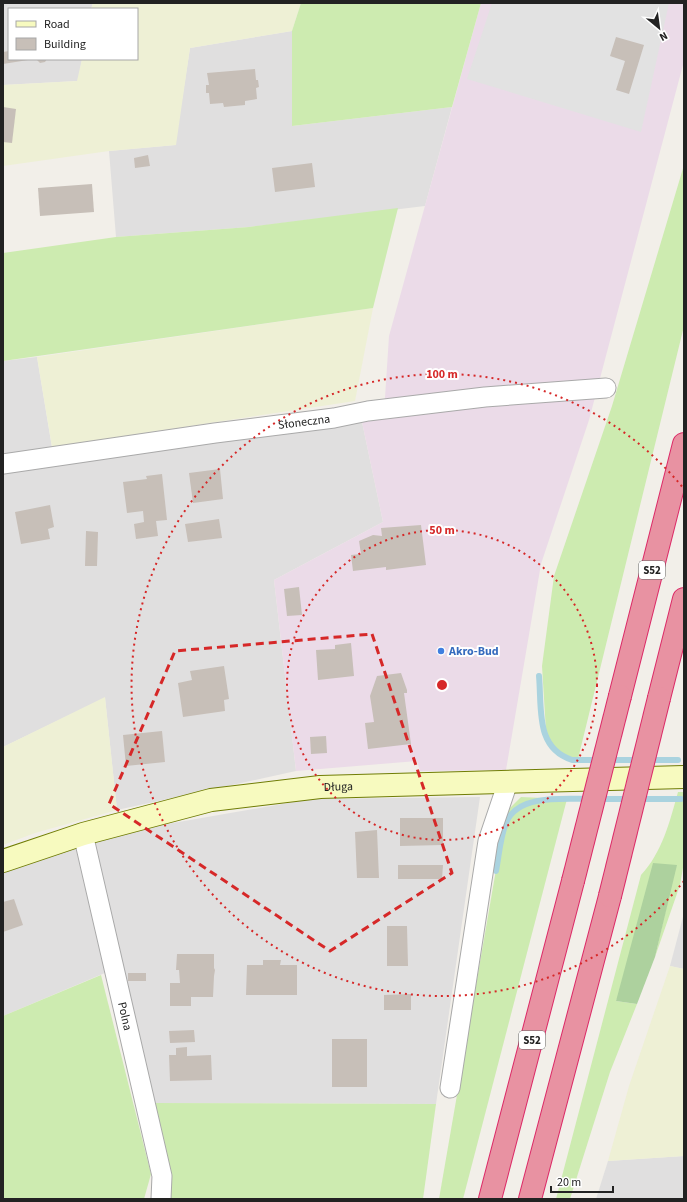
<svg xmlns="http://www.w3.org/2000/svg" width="687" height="1202" font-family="'Source Sans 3',sans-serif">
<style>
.residential{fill:#e0dfdf}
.industrial{fill:#ebdbe8}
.farmland{fill:#eef0d5}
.grass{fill:#cdebb0}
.forest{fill:#add19e}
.parking{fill:#e2e2e2}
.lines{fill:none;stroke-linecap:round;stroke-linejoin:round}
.stream{stroke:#aad3df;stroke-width:6}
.building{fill:#c7bfb8}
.street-casing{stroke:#a9a9a9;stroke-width:21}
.secondary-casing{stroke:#707d05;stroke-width:24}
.highway-casing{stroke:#dc2a67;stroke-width:24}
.street{stroke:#fff;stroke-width:19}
.secondary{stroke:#f7fabf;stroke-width:22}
.highway{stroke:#e892a2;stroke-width:22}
.highway-bridge-casing{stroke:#dc2a67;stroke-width:24;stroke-linecap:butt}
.highway-bridge{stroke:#e892a2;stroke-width:22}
.marked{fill:none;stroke:#d62828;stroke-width:3;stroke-dasharray:8 5;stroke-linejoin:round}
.ring{fill:none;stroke:#d62828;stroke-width:2;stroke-dasharray:2 4}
.shop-dot{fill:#3f7fe0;stroke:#fff;stroke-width:1.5}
.labels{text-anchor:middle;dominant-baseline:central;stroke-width:4;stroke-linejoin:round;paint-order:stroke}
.shield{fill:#fff;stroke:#646464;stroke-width:1}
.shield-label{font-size:11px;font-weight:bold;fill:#222}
.street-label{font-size:12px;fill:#222;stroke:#fff}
.shop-label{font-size:12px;font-weight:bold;fill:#366cbe;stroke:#fff;text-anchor:start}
.centre{fill:#d62828;stroke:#fff;stroke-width:2}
.ring-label{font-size:12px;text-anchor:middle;font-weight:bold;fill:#d62828;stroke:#fff;stroke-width:4;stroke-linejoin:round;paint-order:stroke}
</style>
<rect width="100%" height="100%" fill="#f2efe9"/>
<g class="residential">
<path d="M 3,3 L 93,3 L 91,9 L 9,9 L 9,59 L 82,59 L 78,81 L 3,85 Z"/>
<path d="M 292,31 L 292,126 L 452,107 L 425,206 L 249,227 L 116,237 L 109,151 L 175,145 L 190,48 Z"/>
<path d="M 37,357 L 55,466 L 222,438 L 362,422 L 383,522 L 274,580 L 296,771 L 117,810 L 105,698 L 3,747 L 3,361 Z"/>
<path d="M 480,797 L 436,1104 L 151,1103 L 119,967 L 3,1016 L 3,870 L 87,838 L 311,799 Z"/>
<path d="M 684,913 L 684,969 L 670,966 Z"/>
<path d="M 684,1156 L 684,1199 L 596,1199 L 608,1161 Z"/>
</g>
<path class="industrial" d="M 481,3 L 684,3 L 684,61 L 589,420 L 541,564 L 506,770 L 420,771 L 417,761 L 296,771 L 274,580 L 383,522 L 362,422 L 384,413 L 389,336 Z"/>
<g class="farmland">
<path d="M 93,3 L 301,3 L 292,31 L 190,48 L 176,145 L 109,151 L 3,166 L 3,85 L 77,81 L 82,59 L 137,59 L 137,9 L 91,9 Z"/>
<path d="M 373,308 L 355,401 L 52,447 L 37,357 Z"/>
<path d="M 105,697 L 117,810 L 35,833 L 3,845 L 3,747 Z"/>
<path d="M 670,966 L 684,969 L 684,1156 L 608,1161 L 629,1086 Z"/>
</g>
<g class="grass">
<path d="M 301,3 L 481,3 L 452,107 L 292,126 L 292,31 Z"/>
<path d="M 684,165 L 684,326 L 578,759 L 560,755 L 549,742 L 546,731 L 542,666 L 554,576 L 612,406 Z"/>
<path d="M 398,208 L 373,308 L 3,361 L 3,253 L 116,237 L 249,227 Z"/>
<path d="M 678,792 L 684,792 L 684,862 L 680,885 L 655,957 L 676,865 L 616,1001 L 637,1004 L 610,1072 L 570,1199 L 556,1199 L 641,875 C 662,853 670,821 678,792 Z"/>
<path d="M 521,797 L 567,799 L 463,1199 L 439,1199 L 506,812 Z"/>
<path d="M 101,975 L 151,1174 L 144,1199 L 3,1199 L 3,1016 Z"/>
<path d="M 151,1103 L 436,1104 L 423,1199 L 167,1199 Z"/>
</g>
<path class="forest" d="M 653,863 L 677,865 L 655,957 L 637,1004 L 616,1001 Z"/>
<path class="parking" d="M 492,3 L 669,3 L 641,132 L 467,79 Z"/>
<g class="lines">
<g class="stream">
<path d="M 539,676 C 542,709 535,748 572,760 L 678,760"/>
<path d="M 598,799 L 681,799"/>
<path d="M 496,871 C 499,856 500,837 506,823 C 517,794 564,799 589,799"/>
</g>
</g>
<g class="building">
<path d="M 616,37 L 644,45 L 629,94 L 616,90 L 625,61 L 610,56 Z"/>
<path d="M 9,51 L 9,59 L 28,60 L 3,64 L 3,52 Z"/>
<path d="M 36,59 L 47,59 L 45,62 L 40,63 Z"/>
<path d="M 255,69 L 256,80 L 258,80 L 259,87 L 256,88 L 257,99 L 245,101 L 245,105 L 224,107 L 223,103 L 210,104 L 209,93 L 206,93 L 206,85 L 209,85 L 207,73 Z"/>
<path d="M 3,107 L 16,109 L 12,143 L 3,142 Z"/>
<path d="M 148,155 L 150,166 L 135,168 L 134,158 Z"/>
<path d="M 312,163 L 315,187 L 275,192 L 272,168 Z"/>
<path d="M 92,184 L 94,212 L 40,216 L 38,188 Z"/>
<path d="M 220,469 L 223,499 L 193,503 L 189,473 Z"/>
<path d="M 162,474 L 167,520 L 156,521 L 158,536 L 136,539 L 134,524 L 144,522 L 143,511 L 127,513 L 123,482 L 147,479 L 146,476 Z"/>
<path d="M 50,505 L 54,527 L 48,529 L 50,539 L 21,544 L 15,512 Z"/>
<path d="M 219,519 L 222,538 L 188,542 L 185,524 Z"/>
<path d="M 421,525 L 426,565 L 386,570 L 386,567 L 353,571 L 351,555 L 361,554 L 359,541 L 373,535 L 382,536 L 381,528 Z"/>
<path d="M 86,531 L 98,532 L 97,566 L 85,566 Z"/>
<path d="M 299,587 L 302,615 L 287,616 L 284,589 Z"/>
<path d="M 351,643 L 354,676 L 318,680 L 316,650 L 335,649 L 335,645 Z"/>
<path d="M 224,666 L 229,699 L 224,700 L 225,711 L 183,717 L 178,683 L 192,680 L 190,671 Z"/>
<path d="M 401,673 L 407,690 L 407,693 L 404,693 L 411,744 L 368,749 L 365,723 L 374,722 L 370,696 L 377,676 Z"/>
<path d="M 162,731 L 165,762 L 126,766 L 123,735 Z"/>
<path d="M 326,736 L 327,753 L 311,754 L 310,737 Z"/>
<path d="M 400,818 L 443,818 L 443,845 L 400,846 Z"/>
<path d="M 377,830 L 379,878 L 357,878 L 355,832 Z"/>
<path d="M 398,865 L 443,865 L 442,879 L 398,879 Z"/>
<path d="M 14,899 L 23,925 L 3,932 L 3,902 Z"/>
<path d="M 387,926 L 407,926 L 408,966 L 387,966 Z"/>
<path d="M 177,954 L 214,954 L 214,968 L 215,970 L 214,976 L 213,997 L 191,997 L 191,1006 L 170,1006 L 170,983 L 180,983 L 179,970 L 176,970 Z"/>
<path d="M 263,960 L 281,960 L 280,965 L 297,965 L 297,995 L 246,995 L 247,965 L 263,965 Z"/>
<rect x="128" y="973" width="18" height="8"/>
<path d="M 411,994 L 411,1010 L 384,1010 L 384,995 Z"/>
<path d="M 194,1030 L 195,1042 L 170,1043 L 169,1031 Z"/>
<rect x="332" y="1039" width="35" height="48"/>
<path d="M 187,1047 L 187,1056 L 211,1055 L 212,1080 L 170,1081 L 169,1055 L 176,1055 L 176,1048 Z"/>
</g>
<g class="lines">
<g class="street-casing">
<g id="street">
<path id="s1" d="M 3,464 L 215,433 L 334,418 L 368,411 L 485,397 L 606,388"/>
<path id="s2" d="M 83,834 L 162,1176 L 161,1199"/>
<path d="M 450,1088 L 488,841 L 508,782"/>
</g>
</g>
<g class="secondary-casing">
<g id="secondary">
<path id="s3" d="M 3,861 L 83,834 L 211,800 L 320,787 L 684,777"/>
</g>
</g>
<g class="highway-casing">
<g id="highway">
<path d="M 620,696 L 684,444"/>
<path d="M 659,698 L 684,599"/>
<path d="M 490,1199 L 573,881"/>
<path d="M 530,1199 L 610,896"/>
</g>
</g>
<use href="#street" class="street"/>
<use href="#secondary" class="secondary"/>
<use href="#highway" class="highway"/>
<g class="highway-bridge-casing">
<g id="highway-bridge">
<path d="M 573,881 L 620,696"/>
<path d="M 610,896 L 659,698"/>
</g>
</g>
<use href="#highway-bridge" class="highway-bridge"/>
</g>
<path class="marked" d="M 372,634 L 452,873 L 330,951 L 109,804 L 175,651 Z"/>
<g class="ring">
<circle cx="442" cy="685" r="155"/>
<path d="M684 881A311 311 0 1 1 684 489"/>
</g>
<circle class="shop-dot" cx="441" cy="651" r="4"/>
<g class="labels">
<g class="shield">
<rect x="639" y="561" width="26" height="18" rx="3"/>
<rect x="519" y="1031" width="26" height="18" rx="3"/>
</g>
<g class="shield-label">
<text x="652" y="570">S52</text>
<text x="532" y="1040">S52</text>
</g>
<g class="street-label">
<text stroke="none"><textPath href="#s1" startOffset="304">Słoneczna</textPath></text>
<text stroke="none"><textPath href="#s3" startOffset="345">Długa</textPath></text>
<text stroke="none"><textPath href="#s2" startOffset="187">Polna</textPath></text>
</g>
<g class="shop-label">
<text x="449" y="651">Akro-Bud</text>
</g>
</g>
<circle cx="442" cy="685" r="6" class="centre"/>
<g class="ring-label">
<text x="442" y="378">100 m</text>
<text x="442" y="534">50 m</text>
</g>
<rect width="687" height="1202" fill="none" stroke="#222222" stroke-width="8"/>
<rect x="8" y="8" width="130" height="52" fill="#ffffff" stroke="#a7a7a7"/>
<rect x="16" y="21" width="20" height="6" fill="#f7fabf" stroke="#a7a7a7"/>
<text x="44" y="28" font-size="12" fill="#222222">Road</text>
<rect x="16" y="38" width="20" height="12" fill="#c7bfb8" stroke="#a7a7a7"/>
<text x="44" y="48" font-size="12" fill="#222222">Building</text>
<g transform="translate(659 28) rotate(151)" stroke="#ffffff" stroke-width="3" paint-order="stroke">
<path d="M0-3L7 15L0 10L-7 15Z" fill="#222222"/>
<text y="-6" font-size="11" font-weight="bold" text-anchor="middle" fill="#222222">N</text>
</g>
<path d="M551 1186v6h62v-6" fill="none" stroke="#222222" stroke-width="2"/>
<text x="557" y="1186" font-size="12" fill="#222222" stroke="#ffffff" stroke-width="3" paint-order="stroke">20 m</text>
</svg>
